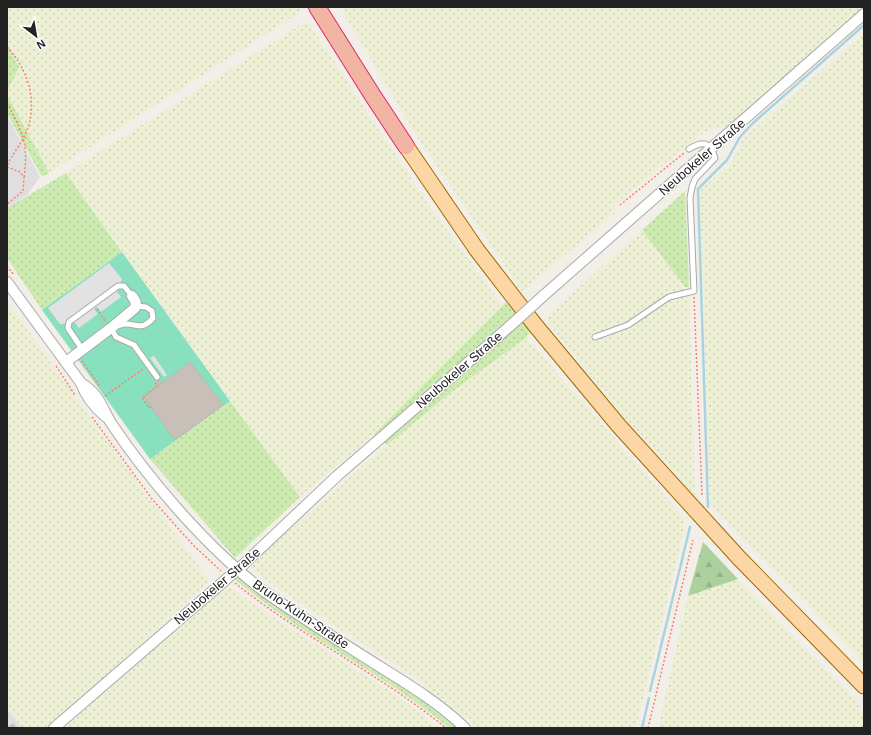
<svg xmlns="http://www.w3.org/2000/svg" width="871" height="735" font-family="Helvetica,sans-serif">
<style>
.residential{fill:#e0dfdf}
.farmland{fill:url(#farmland-dots)}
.grass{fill:url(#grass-dots)}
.forest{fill:url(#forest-firs)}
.pitch{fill:#88e0be}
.parking{fill:#e2e2e2}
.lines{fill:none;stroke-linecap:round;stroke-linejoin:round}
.stream{stroke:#aad3df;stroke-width:2.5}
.building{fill:#c7bfb8;stroke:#c4b6ab}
.service-casing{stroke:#a9a9a9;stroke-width:7}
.minor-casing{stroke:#a9a9a9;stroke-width:12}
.primary-casing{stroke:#a06b00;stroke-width:17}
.trunk-casing{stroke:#dc2a67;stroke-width:18}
.path{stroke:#fa8072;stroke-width:1.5;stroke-dasharray:2 2;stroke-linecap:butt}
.service{stroke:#fff;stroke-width:5}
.minor{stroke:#fff;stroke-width:10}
.primary{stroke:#fcd6a4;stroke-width:15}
.trunk{stroke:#f2b4a3;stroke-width:16}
.minor-bridge-casing{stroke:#a9a9a9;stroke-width:12;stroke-linecap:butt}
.minor-bridge{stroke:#fff;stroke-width:10}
.labels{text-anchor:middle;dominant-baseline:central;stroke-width:3;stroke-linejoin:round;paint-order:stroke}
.street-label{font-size:13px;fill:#222;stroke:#fff}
</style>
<defs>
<pattern id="farmland-dots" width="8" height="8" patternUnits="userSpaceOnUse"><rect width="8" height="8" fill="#eef0d5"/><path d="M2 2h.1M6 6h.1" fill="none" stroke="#ccceb7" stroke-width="1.8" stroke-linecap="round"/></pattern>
<pattern id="grass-dots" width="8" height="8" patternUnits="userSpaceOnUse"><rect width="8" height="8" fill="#cdebb0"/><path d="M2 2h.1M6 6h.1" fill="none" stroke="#b0c997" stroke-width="1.8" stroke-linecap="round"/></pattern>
<pattern id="forest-firs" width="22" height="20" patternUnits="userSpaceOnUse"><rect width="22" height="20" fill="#add19e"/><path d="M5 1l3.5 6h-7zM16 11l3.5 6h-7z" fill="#95b388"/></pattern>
</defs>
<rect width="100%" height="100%" fill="#f2efe9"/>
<g class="residential">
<path d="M 7,116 L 40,177 L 27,195 L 7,208 Z"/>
<path d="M 7,708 L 22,728 L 7,728 Z"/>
</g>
<g class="farmland">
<path d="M 7,7 L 299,7 L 302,11 L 49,173 L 7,94 L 19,68 L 7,43 Z"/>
<path d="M 340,7 L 864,7 L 864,8 L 738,120 L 725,127 L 714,128 L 700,135 L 613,206 L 617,211 L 522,291 L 418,138 Z"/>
<path d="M 307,21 L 428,204 L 502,305 L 374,434 L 300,497 L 66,173 Z"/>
<path d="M 864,34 L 864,663 L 710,505 L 700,190 L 731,164 L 741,142 L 754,129 Z"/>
<path d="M 642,230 L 685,287 L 689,287 L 695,496 L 613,404 L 545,319 Z"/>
<path d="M 7,302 L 209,581 L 51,728 L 22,728 L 7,708 Z"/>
<path d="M 526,338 L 685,519 L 682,539 L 636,728 L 478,728 L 419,680 L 275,587 L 255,570 L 251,564 L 392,440 L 454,390 Z"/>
<path d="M 738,579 L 857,702 L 864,717 L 864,728 L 658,728 L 688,596 Z"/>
<path d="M 227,585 L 279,621 L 397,696 L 440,728 L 64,728 Z"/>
</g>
<g class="grass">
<path d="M 7,43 L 19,68 L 7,91 Z"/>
<path d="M 7,94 L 49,173 L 42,177 L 7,114 Z"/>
<path d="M 66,173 L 122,252 L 42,310 L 7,258 L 7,208 Z"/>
<path d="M 685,191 L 689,287 L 685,287 L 642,230 Z"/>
<path d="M 506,302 L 515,314 L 375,439 L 374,434 Z"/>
<path d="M 522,321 L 530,331 L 526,338 L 454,390 L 387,445 L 383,442 Z"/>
<path d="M 230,401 L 300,497 L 235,558 L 150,459 Z"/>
<path d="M 234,577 L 240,578 L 290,616 L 404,688 L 422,701 L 457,728 L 449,728 C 403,689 349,660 299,627 C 276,612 254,595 233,578 Z"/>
</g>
<path class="forest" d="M 703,542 L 738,579 L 688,596 Z"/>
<path class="pitch" d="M 122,252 L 230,401 L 150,459 L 42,310 Z"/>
<g class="parking">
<path d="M 109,263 L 122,279 L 117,292 L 121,297 L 101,312 L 97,307 L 94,309 L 98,314 L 79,328 L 75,323 L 60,324 L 48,308 Z"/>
<path d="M 154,356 L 167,375 L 164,377 L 150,358 Z"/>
</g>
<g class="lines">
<g class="stream">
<path d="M 708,507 L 698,189 L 727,160 L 740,137 L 753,123 L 864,25"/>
<path d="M 650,691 L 690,527"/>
<path d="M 642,728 L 649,698"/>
</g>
</g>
<g class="building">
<path d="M 190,362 L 223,405 L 175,440 L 144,397 Z"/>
<path d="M 159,380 L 162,383 L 158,386 L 156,383 Z"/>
<path d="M 13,724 L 16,728 L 7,728 Z"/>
</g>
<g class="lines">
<g class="service-casing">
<g id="service">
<path d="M 136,306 L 146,307 L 152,311 L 153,318 C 141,332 137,323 124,324 C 120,325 115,327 111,328 L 116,337 L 134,345 L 157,377"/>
<path d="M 595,337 L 628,325 L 669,297 L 694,291 L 690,198 L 692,187 L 695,179 L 715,158 C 710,141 703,141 689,149"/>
<path d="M 82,349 L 68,328 L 69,322 L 118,286 L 124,286 L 132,296"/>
</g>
</g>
<g class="minor-casing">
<g id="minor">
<path d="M 7,282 L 81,383 C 86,397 94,407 106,417"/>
<path d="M 543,296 L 864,14"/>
<path d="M 66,362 L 111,328 L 135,308 C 137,303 135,300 132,296"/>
<path d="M 81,383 C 100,395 100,405 111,423 C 131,453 158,487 182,514 C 210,545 240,575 275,599 C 310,623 346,645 382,668 C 411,686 440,704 465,728"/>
<path d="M 54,728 L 245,563 L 337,476 L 510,326"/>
</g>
</g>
<g class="primary-casing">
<path id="primary" d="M 406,146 L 477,250 L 535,325 L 619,426 L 739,558 L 864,686"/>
</g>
<g class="trunk-casing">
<path id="trunk" d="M 317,7 L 373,96 L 406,146"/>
</g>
<g class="path">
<path d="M 7,47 C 30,71 40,108 23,139 C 18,148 11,156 7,166"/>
<path d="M 7,103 C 22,131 29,144 24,177"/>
<path d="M 7,167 L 20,172 L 24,177 L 23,191 L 7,204"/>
<path d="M 620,205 L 684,153"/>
<path d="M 7,266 L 14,275"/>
<path d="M 694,297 L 702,495"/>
<path d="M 97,309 L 105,321"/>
<path d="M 82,361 L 99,385"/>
<path d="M 56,366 L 75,395"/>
<path d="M 105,396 L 143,369"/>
<path d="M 151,407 L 149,408 L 142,398 L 157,386 L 155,383"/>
<path d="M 92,417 L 152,499 L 193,545 L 221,571"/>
<path d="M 235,583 C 302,637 380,674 446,728"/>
<path d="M 648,728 L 693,540"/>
</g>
<use href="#service" class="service"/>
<use href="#minor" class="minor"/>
<use href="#primary" class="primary"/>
<use href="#trunk" class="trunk"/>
<g class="minor-bridge-casing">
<path id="minor-bridge" d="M 510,326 L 543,296"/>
</g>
<use href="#minor-bridge" class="minor-bridge"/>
</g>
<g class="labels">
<g class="street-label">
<text transform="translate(702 157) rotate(-41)">Neubokeler Straße</text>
<text transform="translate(459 370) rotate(-41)">Neubokeler Straße</text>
<text transform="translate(217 586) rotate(-41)">Neubokeler Straße</text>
<text transform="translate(301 614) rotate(34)">Bruno-Kuhn-Straße</text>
</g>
</g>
<rect width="871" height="735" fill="none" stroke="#222222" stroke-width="16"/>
<g transform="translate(36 36) rotate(149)" stroke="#ffffff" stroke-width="3" paint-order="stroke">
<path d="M0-3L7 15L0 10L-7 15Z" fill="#222222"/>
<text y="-6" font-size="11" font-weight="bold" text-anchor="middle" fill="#222222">N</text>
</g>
</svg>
